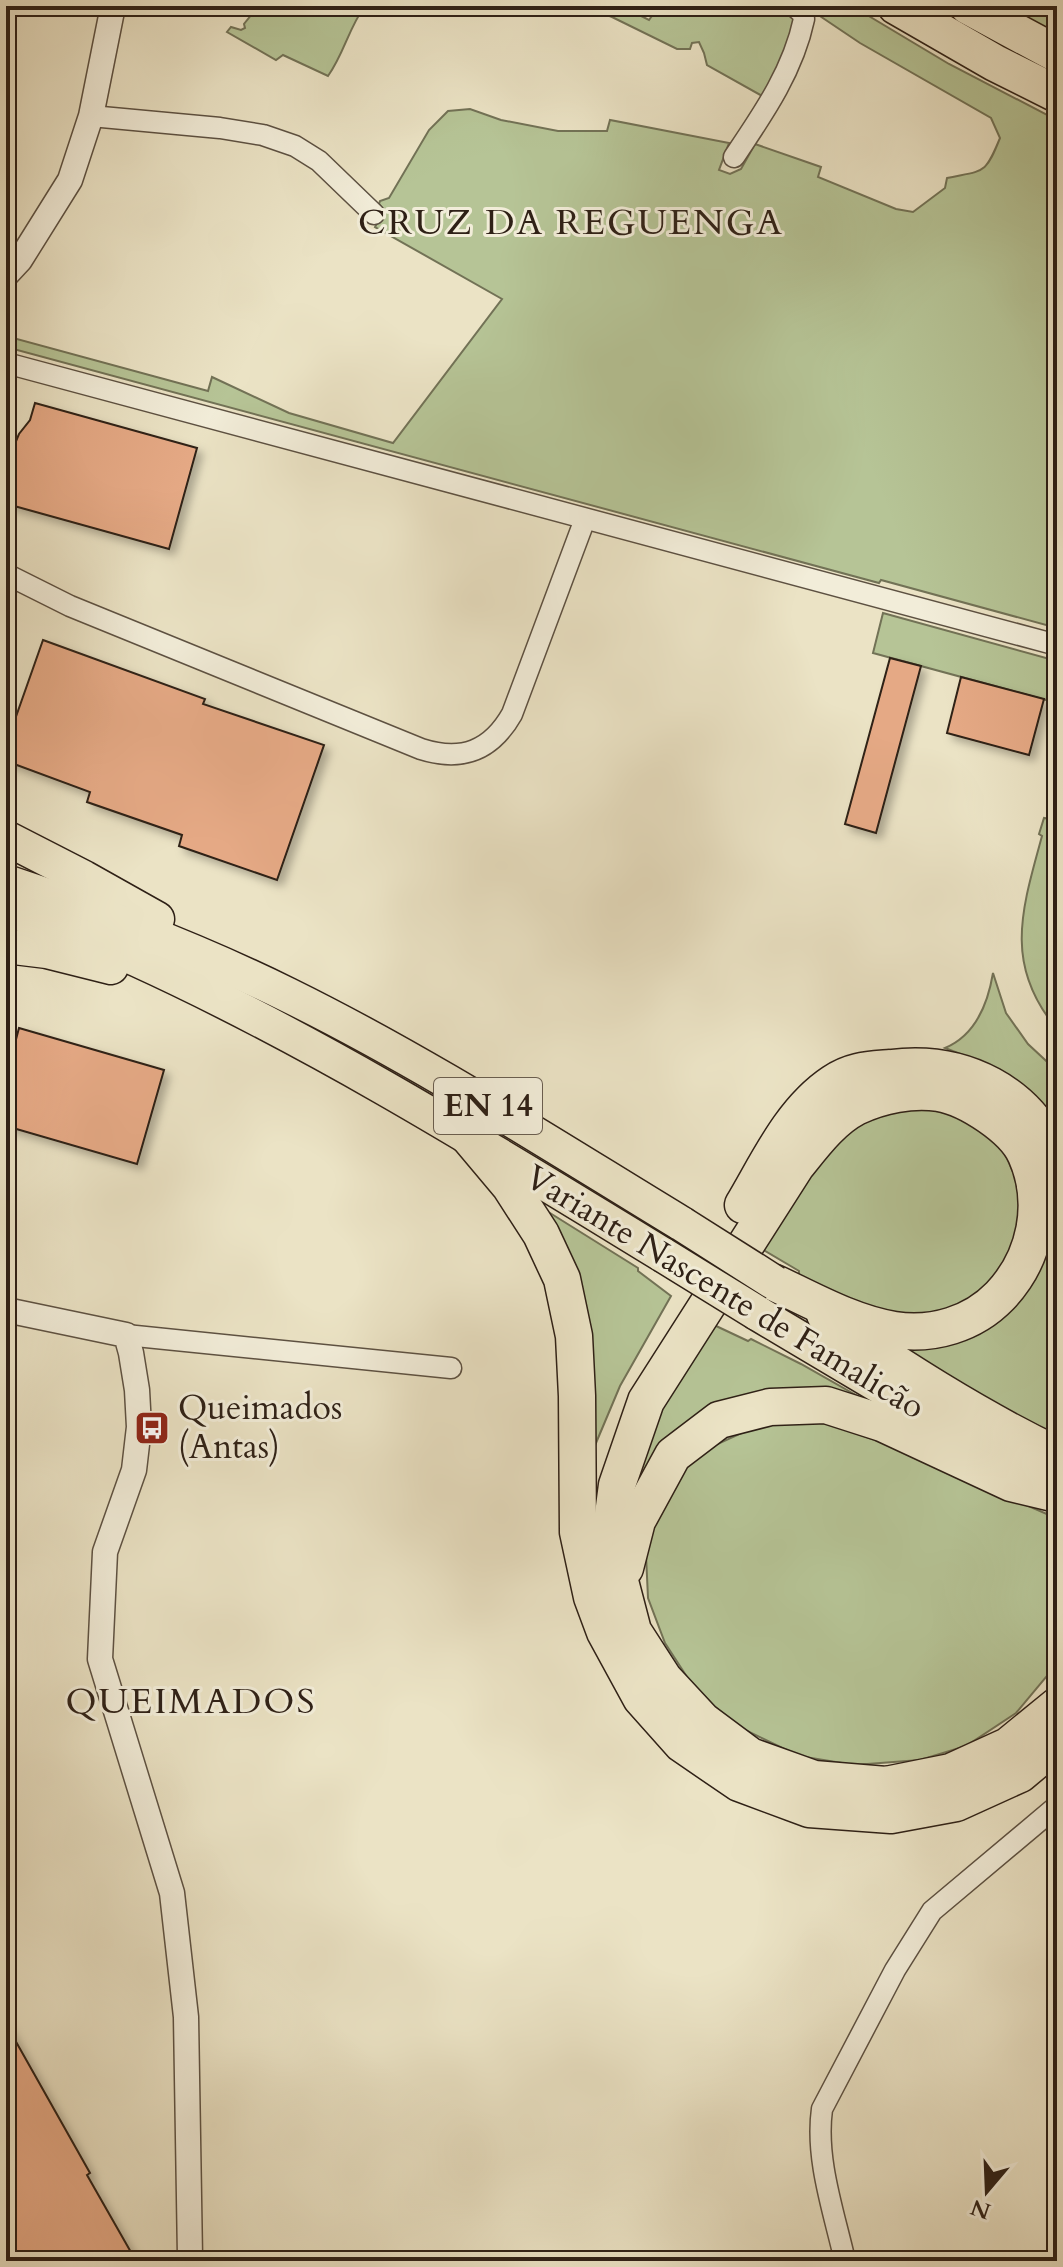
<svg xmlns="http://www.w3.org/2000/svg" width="1063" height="2267" font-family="Cardo,serif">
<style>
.green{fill:#b6c496;stroke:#727256;stroke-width:2}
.building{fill:#e5a985;stroke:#2e2016;stroke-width:2;filter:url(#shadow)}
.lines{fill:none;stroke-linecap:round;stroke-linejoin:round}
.minor-casing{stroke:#5d5142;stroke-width:23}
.tertiary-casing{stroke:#5d5142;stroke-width:27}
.trunk-casing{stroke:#2e2016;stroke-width:37}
.motorway-casing{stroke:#2e2016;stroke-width:39}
.minor{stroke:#f2edd9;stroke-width:20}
.tertiary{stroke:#f2edd9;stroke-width:24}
.trunk{stroke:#ebe3c5;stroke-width:34}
.motorway{stroke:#ebe3c5;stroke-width:36}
.trunk-bridge-casing{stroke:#2e2016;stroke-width:37;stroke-linecap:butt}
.trunk-bridge{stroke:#ebe3c5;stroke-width:34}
.labels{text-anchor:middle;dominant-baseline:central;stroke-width:6;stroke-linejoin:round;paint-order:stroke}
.shield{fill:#f2edd9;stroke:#695e50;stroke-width:2}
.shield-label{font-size:32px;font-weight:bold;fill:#2e2016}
.street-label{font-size:34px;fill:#2e2016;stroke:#f2edd9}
.poi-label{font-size:34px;fill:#2e2016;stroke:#f2edd9;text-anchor:start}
.neighbourhood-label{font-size:36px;letter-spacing:2px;fill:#2e2016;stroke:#f2edd9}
</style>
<defs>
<filter id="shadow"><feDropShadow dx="5.5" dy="5.5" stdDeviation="4" flood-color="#0004"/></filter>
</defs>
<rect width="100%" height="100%" fill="#ebe3c5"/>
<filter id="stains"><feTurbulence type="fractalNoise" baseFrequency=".0025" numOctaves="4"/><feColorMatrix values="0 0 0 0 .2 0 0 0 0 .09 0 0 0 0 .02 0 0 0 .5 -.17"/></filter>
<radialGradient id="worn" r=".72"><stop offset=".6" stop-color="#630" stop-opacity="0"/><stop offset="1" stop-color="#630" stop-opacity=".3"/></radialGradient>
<g class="green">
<path d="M 252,6 L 365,6 C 349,27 344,54 328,76 L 283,55 L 276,60 L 227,32 L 231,27 L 241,30 L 245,28 L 244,24 L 256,9 Z"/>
<path d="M 584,6 L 621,6 L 649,20 L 659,6 L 782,6 L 795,15 L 796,27 L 764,97 L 707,65 L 704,53 L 699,42 L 692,43 L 690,49 L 677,49 L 612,17 Z"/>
<path d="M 805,6 L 852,6 L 949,64 L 1057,120 L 1057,628 L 881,580 L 879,583 L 6,347 L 6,336 L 208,391 L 212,377 L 289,413 L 393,443 L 502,299 L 375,227 L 384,210 L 379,204 L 380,201 L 389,198 L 429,130 L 448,111 L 470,109 L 501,120 L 558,131 L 607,131 L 610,120 L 729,143 L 719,170 L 730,174 L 741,169 L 755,144 L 821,167 L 818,177 L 896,209 L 913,212 L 945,188 L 947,178 C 985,170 985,175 1000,138 L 991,118 L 860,43 Z"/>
<path d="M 1002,6 L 1057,6 L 1057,34 Z"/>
<path d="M 883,613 L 1057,661 L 1057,703 L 873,653 Z"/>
<path d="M 1057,793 L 1057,1029 C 1003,965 1022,909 1042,836 L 1039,834 L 1044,818 L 1050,819 Z"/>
<path d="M 993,973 L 1006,1013 L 1028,1044 L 1057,1071 L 1057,1133 L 1016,1082 L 991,1066 L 945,1048 C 976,1035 988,1003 993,973 Z"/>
<path d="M 901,1106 L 956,1113 L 983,1130 L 1004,1152 L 1020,1187 L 1023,1220 L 995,1283 L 967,1303 L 940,1312 L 912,1317 L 870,1309 L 799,1276 L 799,1271 L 760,1248 L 833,1143 L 863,1121 Z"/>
<path d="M 1044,1167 L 1057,1202 L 1057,1439 L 895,1347 L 983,1327 Z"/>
<path d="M 550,1213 L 638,1268 L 638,1271 L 671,1296 L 620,1386 L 596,1443 L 592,1435 L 547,1221 Z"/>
<path d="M 714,1325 L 748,1341 L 751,1339 L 801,1364 L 935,1440 L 763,1396 L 628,1511 L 656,1419 Z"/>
<path d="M 788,1420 L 829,1424 L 884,1443 L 1056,1518 L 1057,1664 L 1016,1713 L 966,1746 L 920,1760 L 854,1765 L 799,1756 L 739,1727 L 714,1706 L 689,1680 L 665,1643 L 648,1598 L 646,1555 L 657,1514 L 674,1480 L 700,1452 L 748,1430 Z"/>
</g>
<g class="building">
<path d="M 35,403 L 197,448 L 169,549 L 7,504 L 12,486 L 9,470 L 11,453 L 19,434 L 30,420 Z"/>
<path d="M 43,640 L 205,699 L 203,704 L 324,745 L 277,880 L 179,846 L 182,835 L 87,802 L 90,792 L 6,761 L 6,745 Z"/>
<path d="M 890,658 L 921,666 L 876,833 L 845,824 Z"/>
<path d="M 961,677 L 1044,699 L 1029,755 L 947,733 Z"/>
<path d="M 19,1028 L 164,1070 L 137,1164 L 6,1126 L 6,1077 Z"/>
<path d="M 6,2024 L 90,2173 L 87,2175 L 136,2261 L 6,2261 Z"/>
</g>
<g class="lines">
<g class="minor-casing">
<g id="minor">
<path d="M 91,116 L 220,128 L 263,135 L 295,146 L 319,161 L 374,214"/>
<path d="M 734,157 C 763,114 793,71 804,19 L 802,13 L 794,6"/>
<path d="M 6,363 L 1057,645"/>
<path d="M 6,574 L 70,606 L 421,749 C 462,762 491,751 512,714 L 585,519"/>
<path d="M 126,1335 L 451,1368"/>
<path d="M 845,2261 C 834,2212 815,2159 822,2109 L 895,1970 L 932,1911 L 1057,1806"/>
</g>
</g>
<g class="tertiary-casing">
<g id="tertiary">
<path d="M 6,275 L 20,260 L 70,180 L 91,116 L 113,6"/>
<path d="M 6,1310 L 126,1335 L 131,1353 L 137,1390 L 139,1427 L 134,1470 L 105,1552 L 100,1659 L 172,1893 L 186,2017 L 190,2257 L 193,2261"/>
</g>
</g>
<g class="trunk-casing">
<g id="trunk">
<path d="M 6,838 L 84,878 L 157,919"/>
<path d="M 6,882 C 102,914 197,950 288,995 C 424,1062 552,1145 682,1224"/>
<path d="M 6,909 C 50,924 94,940 136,959 C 320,1043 491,1150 663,1255"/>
<path d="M 6,946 L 47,951 L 111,967"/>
<path d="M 757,1313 L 972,1441 L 1057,1487"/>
<path d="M 824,1315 C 899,1365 975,1415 1057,1454"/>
</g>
</g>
<g class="motorway-casing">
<g id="motorway">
<path d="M 896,6 L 995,63 L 1057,94"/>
<path d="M 968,6 L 1057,54"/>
<path d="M 468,1136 L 510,1186 L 541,1234 L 562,1279 L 574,1336 L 577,1396 L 578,1532 L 592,1597 L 605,1632 L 641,1698 L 682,1744 L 739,1783 L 809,1809 L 891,1815 L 956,1803 L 1020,1774 L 1057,1743"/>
<path d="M 743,1205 C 768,1163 791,1111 833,1083 C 852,1070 868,1070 891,1068 C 963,1059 1030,1092 1057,1162"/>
<path d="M 775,1283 C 813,1301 852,1323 894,1330 C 933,1336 973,1324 1000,1296 C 1036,1258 1047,1203 1026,1155 C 1014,1128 968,1098 939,1093 C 912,1089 881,1095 856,1107 C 831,1120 813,1145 796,1166 L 646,1401 L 617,1485 L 612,1522 L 615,1562 L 633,1631 L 664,1679 L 703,1721 L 750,1756 L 814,1779 L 886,1785 L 951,1772 L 1008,1746 L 1057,1706"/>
<path d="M 625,1568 L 637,1521 L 673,1455 L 719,1420 L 770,1407 L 826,1405 L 882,1423 L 1011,1483 L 1057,1494"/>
</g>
</g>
<use href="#minor" class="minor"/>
<use href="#tertiary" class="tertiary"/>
<use href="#trunk" class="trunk"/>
<use href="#motorway" class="motorway"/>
<g class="trunk-bridge-casing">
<g id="trunk-bridge">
<path d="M 682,1224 L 775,1283"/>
<path d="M 663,1255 L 757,1313"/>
</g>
</g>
<use href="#trunk-bridge" class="trunk-bridge"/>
</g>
<defs>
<g id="bus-square" transform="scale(1.8)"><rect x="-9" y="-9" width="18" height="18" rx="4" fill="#8f2418" stroke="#f2edd9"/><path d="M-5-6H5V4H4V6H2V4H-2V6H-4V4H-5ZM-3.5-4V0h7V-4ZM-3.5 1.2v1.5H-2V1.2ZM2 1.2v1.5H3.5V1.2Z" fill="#fff"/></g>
</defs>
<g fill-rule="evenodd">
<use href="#bus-square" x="152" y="1428"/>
</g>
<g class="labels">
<rect class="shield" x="434" y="1078" width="108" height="56" rx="6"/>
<g class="shield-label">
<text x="488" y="1106">EN 14</text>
</g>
<g class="street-label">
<text transform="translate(725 1292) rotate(31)">Variante Nascente de Famalicão</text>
</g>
<g class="poi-label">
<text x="178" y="1408">Queimados<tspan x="178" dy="39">(Antas)</tspan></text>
</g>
<g class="neighbourhood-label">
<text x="571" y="222">CRUZ DA REGUENGA</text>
<text x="191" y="1701">QUEIMADOS</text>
</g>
</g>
<rect width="1063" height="2267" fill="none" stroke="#ebe3c5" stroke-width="32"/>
<rect x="8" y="8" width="1047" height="2251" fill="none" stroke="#2e2016" stroke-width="4"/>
<rect x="16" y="16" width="1031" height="2235" fill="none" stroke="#2e2016" stroke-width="2"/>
<g transform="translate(987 2191) rotate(199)" stroke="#f2edd9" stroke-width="6" paint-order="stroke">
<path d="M0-6L14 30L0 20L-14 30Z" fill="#2e2016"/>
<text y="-12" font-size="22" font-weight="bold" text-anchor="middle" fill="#2e2016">N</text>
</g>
<rect width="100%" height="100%" filter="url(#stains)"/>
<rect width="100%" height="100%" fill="url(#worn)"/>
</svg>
